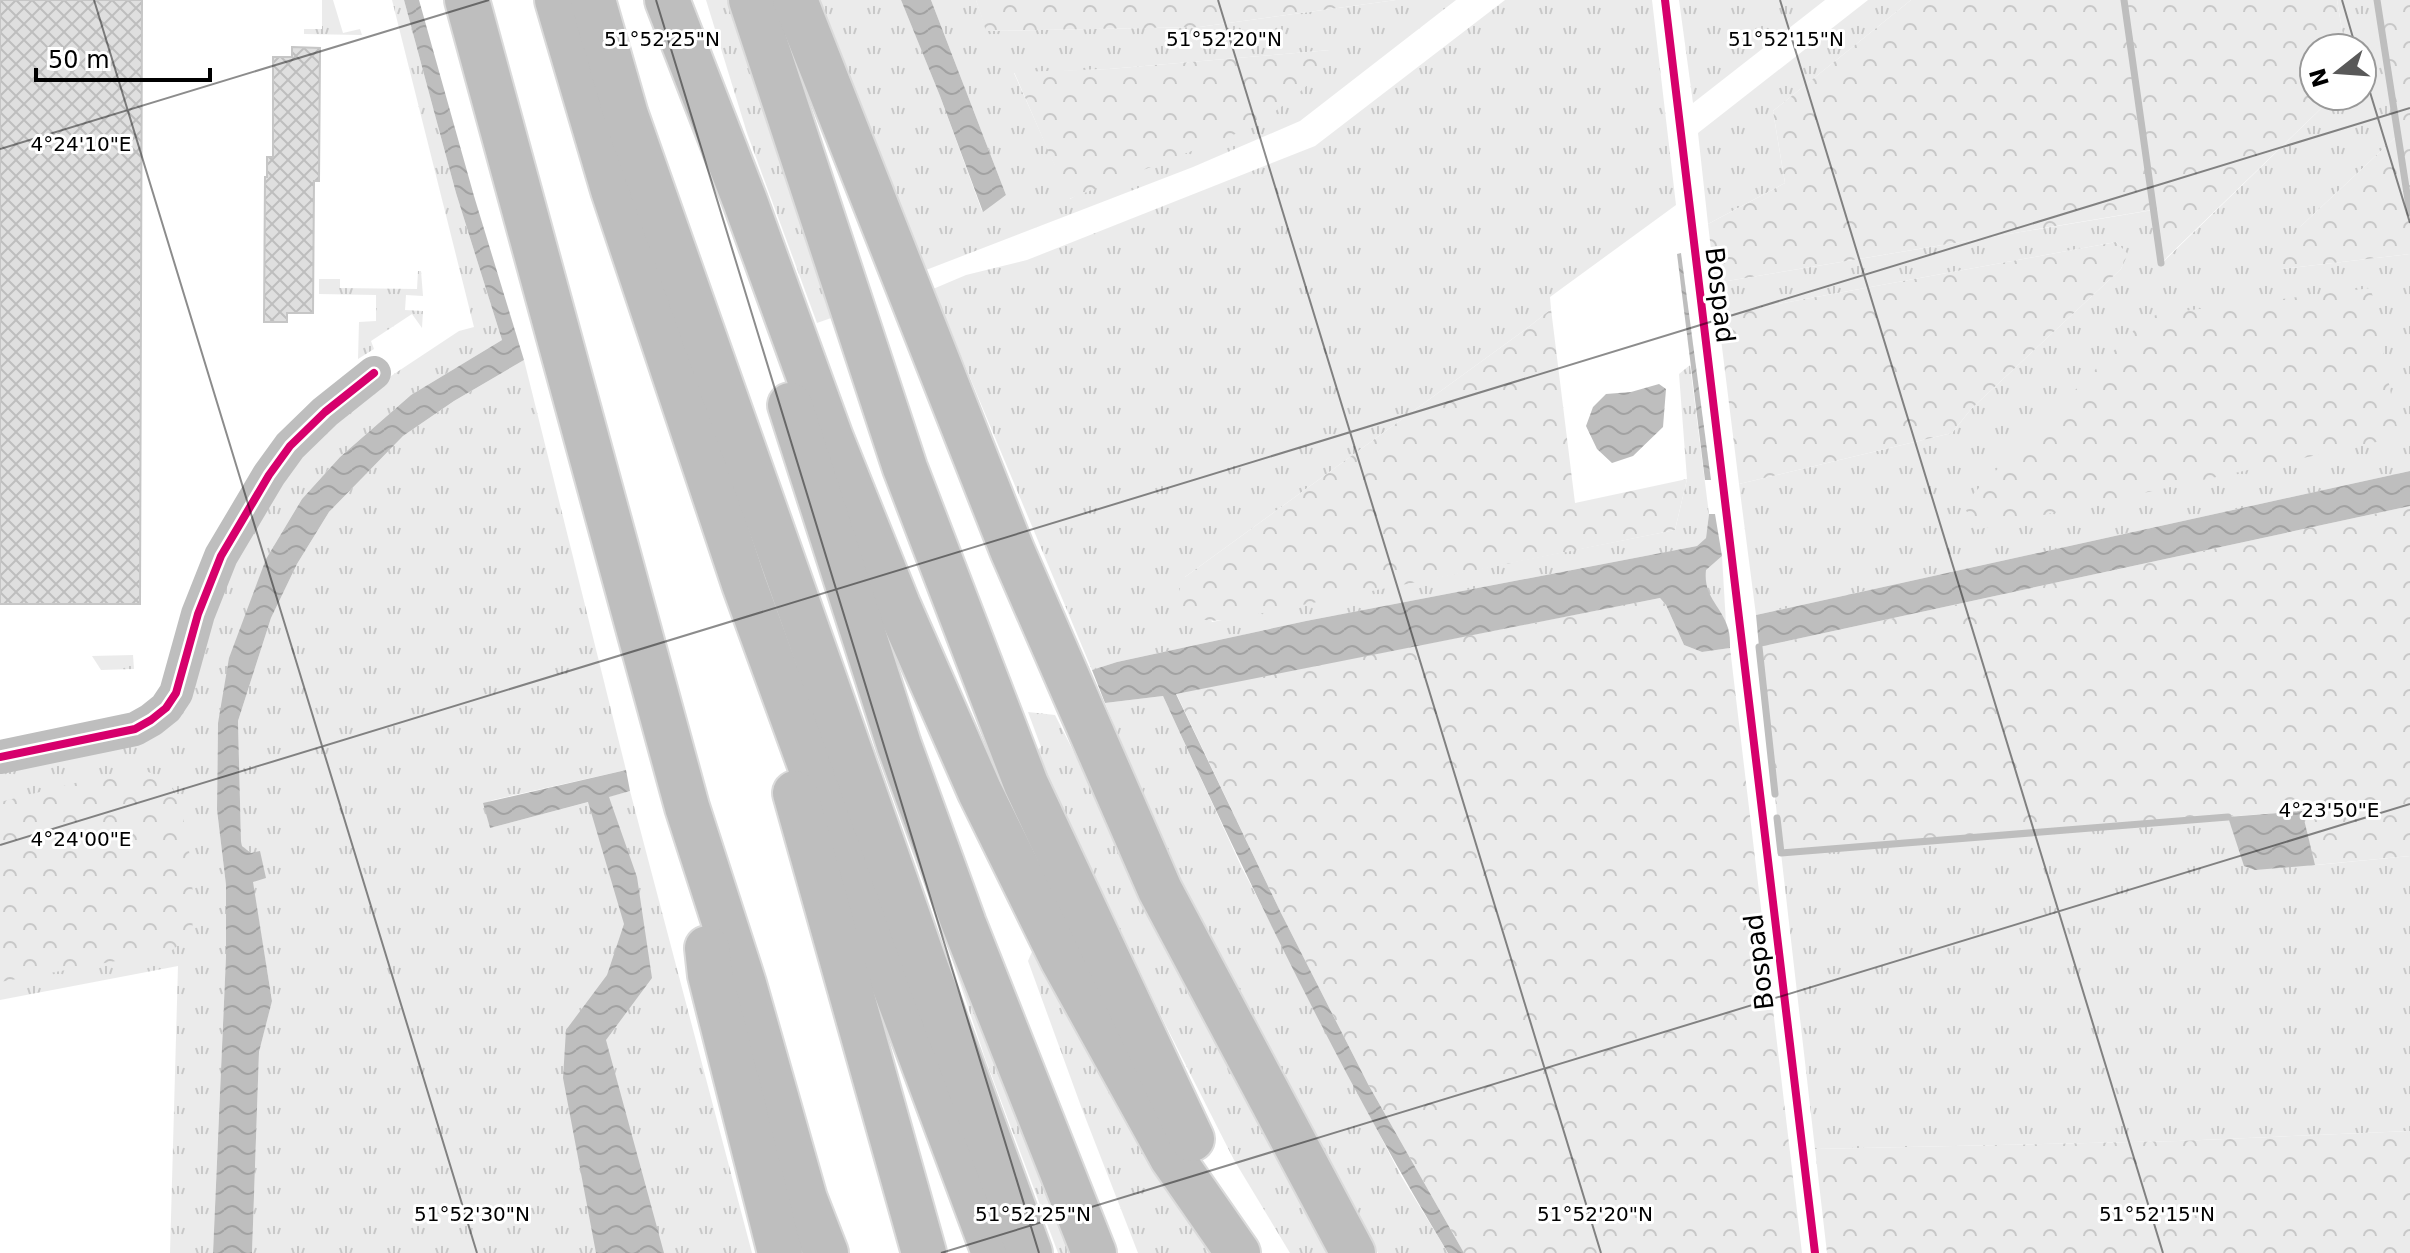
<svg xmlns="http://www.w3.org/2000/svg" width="2410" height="1253" font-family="'DejaVu Sans',sans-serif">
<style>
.grass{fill:url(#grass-tufts);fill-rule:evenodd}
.forest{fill:url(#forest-crowns)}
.water{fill:url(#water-waves)}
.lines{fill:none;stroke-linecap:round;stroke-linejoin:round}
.stream{stroke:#bebebe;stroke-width:7}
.building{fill:url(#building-cross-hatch);stroke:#c6c6c6;stroke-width:2}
.highway-casing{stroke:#dbdbdb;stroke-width:48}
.minor{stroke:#bebebe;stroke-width:34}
.highway{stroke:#bebebe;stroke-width:44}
.cycleway-casing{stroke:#fff;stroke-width:13}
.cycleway{stroke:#d6006c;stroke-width:8}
.ticks{fill:none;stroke:#000;stroke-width:2;stroke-opacity:0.45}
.labels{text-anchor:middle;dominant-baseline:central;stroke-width:6;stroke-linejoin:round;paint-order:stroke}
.street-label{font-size:26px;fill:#000;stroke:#fff}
.ticks-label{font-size:20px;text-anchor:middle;fill:#000;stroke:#fff;stroke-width:6;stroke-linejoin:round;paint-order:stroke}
</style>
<defs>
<pattern id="grass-tufts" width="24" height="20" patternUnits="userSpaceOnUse" patternTransform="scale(2)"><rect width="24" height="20" fill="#ebebeb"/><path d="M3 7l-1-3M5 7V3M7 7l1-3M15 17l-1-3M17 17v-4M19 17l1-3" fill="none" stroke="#c8c8c8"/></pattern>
<pattern id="forest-crowns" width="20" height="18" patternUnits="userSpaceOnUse" patternTransform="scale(2)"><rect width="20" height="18" fill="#ebebeb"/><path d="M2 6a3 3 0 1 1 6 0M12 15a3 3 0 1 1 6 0" fill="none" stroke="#c8c8c8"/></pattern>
<pattern id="water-waves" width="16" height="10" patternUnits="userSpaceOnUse" patternTransform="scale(2)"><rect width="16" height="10" fill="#bebebe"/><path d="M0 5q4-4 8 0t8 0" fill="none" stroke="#a2a2a2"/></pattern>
<pattern id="building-cross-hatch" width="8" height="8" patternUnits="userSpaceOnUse" patternTransform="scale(2)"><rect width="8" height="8" fill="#dfdfdf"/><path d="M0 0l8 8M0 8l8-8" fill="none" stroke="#bebebe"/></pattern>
</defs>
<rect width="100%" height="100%" fill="#fff"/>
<g class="grass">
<path d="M 322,0 L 333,0 L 343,33 L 360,29 L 362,35 L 304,34 L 304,29 L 322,29 Z"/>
<path d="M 392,0 L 404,0 L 456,193 L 502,340 L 411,395 L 340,457 L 302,499 L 266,559 L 218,723 L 217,810 L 226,885 L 226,956 L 213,1253 L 170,1253 L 178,966 L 0,1000 L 0,767 L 148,735 L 233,560 L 303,450 L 391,376 L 459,331 L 474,327 Z"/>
<path d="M 706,0 L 731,0 L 834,317 L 817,323 L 747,133 Z"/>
<path d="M 819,0 L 901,0 L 940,96 L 982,211 L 1006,195 L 931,0 L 976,0 L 987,31 L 1199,27 L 1396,0 L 1456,0 L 1300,121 L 1193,167 L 926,270 L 870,135 ZM 1330,50 L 1070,199 L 1014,73 L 1109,69 Z"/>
<path d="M 1505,0 L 1652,0 L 1676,205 L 1550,297 L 1551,309 L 1530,326 L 1185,577 L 1212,622 L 1675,530 L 1687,479 L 1679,374 L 1690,365 L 1709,514 L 1706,538 L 1697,546 L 1306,621 L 1117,662 L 1092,670 L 933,289 L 966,275 L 1027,260 L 1315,146 Z"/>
<path d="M 1679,0 L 1825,0 L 1693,103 Z"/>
<path d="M 1868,0 L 1911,0 L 1773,111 L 1785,183 L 1708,224 L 1698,133 Z"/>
<path d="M 2337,0 L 2377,0 L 2398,135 L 2301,226 L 2281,269 L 2410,254 L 2410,471 L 1756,615 L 1739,484 L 1952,433 L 1971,409 L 2121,269 L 2127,254 L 2116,242 L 1718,315 L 1715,283 L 2153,210 L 2162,263 L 2334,96 L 2362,96 L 2362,48 L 2345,48 Z"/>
<path d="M 418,271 L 421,271 L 423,296 L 406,295 L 405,310 L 423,311 L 422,328 L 412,314 L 371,341 L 374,349 L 358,359 L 359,322 L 376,321 L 376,295 L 319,294 L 319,279 L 340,279 L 340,288 L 417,289 Z"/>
<path d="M 524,360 L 626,770 L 493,800 L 484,804 L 490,828 L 630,791 L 752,1253 L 252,1253 L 259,1052 L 272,1000 L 252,881 L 251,853 L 242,846 L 241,841 L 238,721 L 271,618 L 297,564 L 329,512 L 403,436 L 454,401 Z"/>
<path d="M 1722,556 L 1726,624 L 1704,586 L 1705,570 Z"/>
<path d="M 133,655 L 134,669 L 101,670 L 92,656 Z"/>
<path d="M 1163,696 L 1241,866 L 1401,1176 L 1448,1253 L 1378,1253 L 1292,1110 L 1199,933 L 1105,703 Z"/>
<path d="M 1028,712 L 1055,715 L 1129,860 L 1339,1253 L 1290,1253 L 1234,1160 L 1160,1014 L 1036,751 L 1041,747 Z"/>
<path d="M 2302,811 L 2316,865 L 2410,856 L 2410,1131 L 2178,1141 L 1815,1149 L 1781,853 Z"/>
<path d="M 943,932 L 1003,1052 L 1082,1253 L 1058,1253 L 985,1058 Z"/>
<path d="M 1034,947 L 1167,1186 L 1210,1253 L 1138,1253 L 1082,1109 L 1028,961 Z"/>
</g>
<g class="forest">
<path d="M 976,0 L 1396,0 L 1199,27 L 986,31 Z"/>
<path d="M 1911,0 L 2337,0 L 2345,48 L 2314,48 L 2314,96 L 2334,96 L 2161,263 L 2152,210 L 1715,283 L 1708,224 L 1785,183 L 1773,111 Z"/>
<path d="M 2377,0 L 2410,0 L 2410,254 L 2281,269 L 2281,261 L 2286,245 L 2301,226 L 2398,135 Z"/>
<path d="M 1330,50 C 1331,75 1269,117 1248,129 L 1069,199 L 1014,72 L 1109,69 Z"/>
<path d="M 2116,242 L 2128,254 L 2121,269 L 1971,409 L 1952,433 L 1739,484 L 1718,315 Z"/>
<path d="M 2371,288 L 2399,437 L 1975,530 L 1966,510 L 1974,493 L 2142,322 L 2158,314 Z"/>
<path d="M 1551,309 L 1575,503 L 1687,479 L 1675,530 L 1233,619 C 1208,622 1197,623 1180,603 L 1180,588 L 1185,577 L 1530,326 Z"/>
<path d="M 2410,506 L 2410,856 L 2315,865 L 2301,811 L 1781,853 L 1759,647 Z"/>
<path d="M 1660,598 L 1666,605 L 1684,645 L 1702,652 L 1730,648 L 1802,1253 L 1464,1253 L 1368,1084 L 1281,913 L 1176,693 Z"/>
<path d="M 145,771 C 153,774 162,775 167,781 C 190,807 196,900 192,934 L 171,951 L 0,982 L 0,802 L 119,772 Z"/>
<path d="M 2410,1131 L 2410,1253 L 1827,1253 L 1815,1149 L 2178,1141 Z"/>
</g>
<g class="water">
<path d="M 404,0 L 419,0 L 474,196 L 524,360 L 454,401 L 403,436 L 329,512 L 297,564 L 271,618 L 238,721 L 241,841 L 242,846 L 251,853 L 260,851 L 266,878 L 253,882 L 272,1001 L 259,1052 L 252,1253 L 213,1253 L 226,956 L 226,885 L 217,810 L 218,723 L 229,658 L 266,559 L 302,499 L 340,457 L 411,395 L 502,340 L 456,193 Z"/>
<path d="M 901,0 L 931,0 L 1006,195 L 983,212 L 940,96 Z"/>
<path d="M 1681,253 L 1711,480 L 1705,480 L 1677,254 Z"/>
<path d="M 1659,384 L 1666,389 L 1663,427 L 1633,456 L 1612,463 L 1597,449 L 1586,426 L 1593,407 L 1606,394 L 1631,392 Z"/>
<path d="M 2410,471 L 2410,506 L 1759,647 L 1756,615 Z"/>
<path d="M 1709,514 L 1715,514 L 1722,556 L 1706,570 C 1703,597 1721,605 1728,628 C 1730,634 1730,641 1730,648 L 1702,652 L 1684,645 L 1666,605 L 1660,598 L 1176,694 L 1281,913 L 1368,1084 L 1464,1253 L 1448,1253 C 1340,1074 1250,886 1163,696 L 1105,703 L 1092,670 L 1117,662 L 1306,621 L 1697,546 L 1706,538 Z"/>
<path d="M 626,770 L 630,791 L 609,797 L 637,877 L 652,978 L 606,1040 L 664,1253 L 596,1253 L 563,1078 L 566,1030 L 607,975 L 624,924 L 588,802 L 490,828 L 483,803 Z"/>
<path d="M 2302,811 L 2315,865 L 2255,870 L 2244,866 L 2228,817 Z"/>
</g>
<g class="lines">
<g class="stream">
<path d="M 2124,0 L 2161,263"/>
<path d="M 2377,0 L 2410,213"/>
<path d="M 1759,647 L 1775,794"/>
<path d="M 1777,818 L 1781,853 L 2228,817"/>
</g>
</g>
<g class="building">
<path d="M 0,0 L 142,0 L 140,604 L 0,604 Z"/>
<path d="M 292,47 L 320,48 L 319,181 L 314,181 L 313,313 L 287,313 L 287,322 L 264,322 L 265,177 L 267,177 L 267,157 L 273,157 L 273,57 L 292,57 Z"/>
</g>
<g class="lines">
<g class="highway-casing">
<g id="highway">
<path d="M 467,0 L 687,807 L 744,984 L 805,1199 L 826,1253"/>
<path d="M 557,0 L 613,190 L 744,584 L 816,782 L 849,864 L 994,1253"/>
<path d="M 593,0 L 626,115 L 924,962 L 1030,1253"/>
<path d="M 667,0 L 745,201 L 831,438 L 898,605 L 980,792 L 1062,959 L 1172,1158 L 1238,1253"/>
<path d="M 751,0 L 905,468 L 1026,784 L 1192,1139"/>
<path d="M 795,0 L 1012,550 L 1160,890 L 1353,1253"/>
<path d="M 790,405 L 899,745 L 964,924 L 1094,1253"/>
<path d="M 795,793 L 924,1253"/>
<path d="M 707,948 L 710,975 L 780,1253"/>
</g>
</g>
<path class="minor" d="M 0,757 L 135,729 L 151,720 L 166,708 L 176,693 L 198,614 L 221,556 L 269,475 L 290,446 L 325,412 L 374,373"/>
<use href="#highway" class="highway"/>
<g class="cycleway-casing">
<g id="cycleway">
<path d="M 1665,0 L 1815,1253"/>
<path d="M 0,757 L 135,729 L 151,720 L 166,708 L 176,693 L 198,614 L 221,556 L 269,475 L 290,446 L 325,412 L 374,373"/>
</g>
</g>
<use href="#cycleway" class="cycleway"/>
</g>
<path class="ticks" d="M 94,0 L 477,1253M 656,0 L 1039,1253M 1218,0 L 1601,1253M 1780,0 L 2163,1253M 2342,0 L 2356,48M 2362,66 L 2410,223M 0,149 L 489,0M 0,845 L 2410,108M 941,1253 L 2410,804"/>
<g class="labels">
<g class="street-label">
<text transform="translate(1720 295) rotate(83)">Bospad</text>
<text transform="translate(1759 962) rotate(-97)">Bospad</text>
</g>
</g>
<g class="ticks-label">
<text x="662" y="46">51°52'25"N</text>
<text x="1224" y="46">51°52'20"N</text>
<text x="1786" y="46">51°52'15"N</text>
<text x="81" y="151">4°24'10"E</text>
<text x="2329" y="817">4°23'50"E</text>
<text x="81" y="846">4°24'00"E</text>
<text x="472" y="1221">51°52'30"N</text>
<text x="1033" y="1221">51°52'25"N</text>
<text x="1595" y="1221">51°52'20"N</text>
<text x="2157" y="1221">51°52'15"N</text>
</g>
<g transform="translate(2338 72) rotate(253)"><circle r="38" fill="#ffffff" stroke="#999999" stroke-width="2"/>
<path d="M0-6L14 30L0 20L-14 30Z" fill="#595959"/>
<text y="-12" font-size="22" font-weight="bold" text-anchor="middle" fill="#000000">N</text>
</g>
<path d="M36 68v12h174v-12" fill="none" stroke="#000000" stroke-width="4"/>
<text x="48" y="68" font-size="24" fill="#000000" stroke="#ffffff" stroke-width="6" paint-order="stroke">50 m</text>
</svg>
